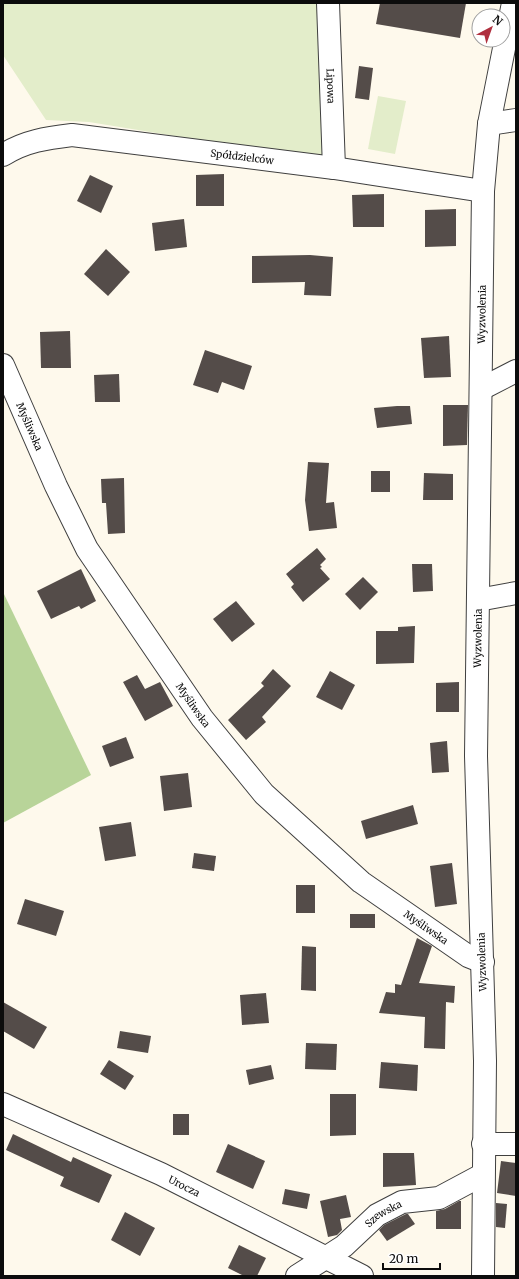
<svg xmlns="http://www.w3.org/2000/svg" width="519" height="1279" font-family="Merriweather,serif">
<style>
.forest{fill:#b8d499}
.pitch{fill:#e3edca}
.building{fill:#544c49}
.lines{fill:none;stroke-linecap:round;stroke-linejoin:round}
.minor-casing{stroke:#3f3f3f;stroke-width:24}
.tertiary-casing{stroke:#3f3f3f;stroke-width:24}
.minor{stroke:#fff;stroke-width:22}
.tertiary{stroke:#fff;stroke-width:22}
.labels{text-anchor:middle;dominant-baseline:central;stroke-width:4;stroke-linejoin:round;paint-order:stroke}
.street-label{font-size:10px;fill:#0c0c0c;stroke:#fff}
</style>
<rect width="100%" height="100%" fill="#fef9ec"/>
<path class="forest" d="M 3,592 L 91,775 L 3,823 Z"/>
<g class="pitch">
<path d="M 3,3 L 332,3 L 322,160 L 89,122 L 46,120 L 3,55 Z"/>
<path d="M 378,96 L 406,101 L 395,154 L 368,149 Z"/>
</g>
<g class="building">
<path d="M 380,3 L 466,3 L 460,38 L 376,24 Z"/>
<path d="M 359,66 L 373,68 L 369,100 L 355,98 Z"/>
<path d="M 224,174 L 224,206 L 196,206 L 196,175 Z"/>
<path d="M 90,175 L 113,186 L 101,213 L 77,201 Z"/>
<path d="M 384,194 L 384,227 L 353,227 L 352,195 Z"/>
<path d="M 456,209 L 456,246 L 425,247 L 425,210 Z"/>
<path d="M 184,219 L 187,247 L 155,251 L 152,223 Z"/>
<path d="M 106,249 L 130,272 L 108,296 L 84,274 Z"/>
<path d="M 310,255 L 333,257 L 331,296 L 304,295 L 305,282 L 252,283 L 252,256 Z"/>
<path d="M 70,331 L 71,368 L 41,368 L 40,332 Z"/>
<path d="M 449,336 L 451,377 L 424,378 L 421,338 Z"/>
<path d="M 205,350 L 252,366 L 244,390 L 222,382 L 218,393 L 193,385 Z"/>
<path d="M 119,374 L 120,402 L 95,402 L 94,375 Z"/>
<path d="M 443,405 L 468,405 L 467,445 L 443,446 Z"/>
<path d="M 397,406 L 410,406 L 412,424 L 377,428 L 374,408 Z"/>
<path d="M 308,462 L 329,463 L 326,503 L 334,502 L 337,528 L 309,531 L 305,500 Z"/>
<rect x="371" y="471" width="19" height="21"/>
<path d="M 424,473 L 453,474 L 453,500 L 423,500 Z"/>
<path d="M 124,478 L 125,533 L 108,534 L 106,503 L 102,503 L 101,479 Z"/>
<path d="M 317,548 L 326,559 L 320,565 L 322,567 L 320,568 L 330,579 L 303,602 L 291,587 L 294,584 L 286,574 Z"/>
<path d="M 412,564 L 432,564 L 433,591 L 413,592 Z"/>
<path d="M 81,569 L 96,601 L 81,609 L 79,606 L 51,619 L 37,591 Z"/>
<path d="M 363,577 L 378,592 L 360,610 L 345,594 Z"/>
<path d="M 236,601 L 255,624 L 232,642 L 213,619 Z"/>
<path d="M 415,626 L 414,663 L 376,664 L 376,631 L 398,631 L 398,627 Z"/>
<path d="M 273,669 L 291,686 L 262,717 L 266,722 L 246,740 L 228,720 L 264,686 L 261,683 Z"/>
<path d="M 330,671 L 355,685 L 342,710 L 316,697 Z"/>
<path d="M 137,675 L 145,689 L 160,682 L 173,706 L 145,721 L 123,682 Z"/>
<path d="M 459,682 L 459,712 L 436,712 L 436,683 Z"/>
<path d="M 126,737 L 134,758 L 110,767 L 102,746 Z"/>
<path d="M 447,741 L 449,772 L 432,773 L 430,743 Z"/>
<path d="M 188,773 L 192,807 L 164,811 L 160,776 Z"/>
<path d="M 413,805 L 418,824 L 366,839 L 361,821 Z"/>
<path d="M 131,822 L 136,856 L 105,861 L 99,827 Z"/>
<path d="M 194,853 L 216,856 L 214,871 L 192,868 Z"/>
<path d="M 452,863 L 457,904 L 435,907 L 430,866 Z"/>
<rect x="296" y="885" width="19" height="28"/>
<path d="M 25,899 L 64,911 L 56,936 L 17,924 Z"/>
<rect x="350" y="914" width="25" height="14"/>
<path d="M 417,938 L 432,946 L 419,983 L 455,986 L 454,1003 L 446,1002 L 445,1049 L 424,1048 L 425,1017 L 379,1013 L 386,992 L 395,993 L 395,984 L 401,985 Z"/>
<path d="M 302,946 L 316,947 L 316,991 L 301,990 Z"/>
<path d="M 266,993 L 269,1023 L 242,1025 L 240,995 Z"/>
<path d="M 3,1002 L 47,1027 L 34,1049 L 3,1031 Z"/>
<path d="M 120,1031 L 151,1036 L 148,1053 L 117,1048 Z"/>
<path d="M 306,1043 L 337,1044 L 336,1070 L 305,1069 Z"/>
<path d="M 109,1060 L 134,1076 L 125,1090 L 100,1074 Z"/>
<path d="M 381,1062 L 418,1065 L 417,1091 L 379,1088 Z"/>
<path d="M 271,1065 L 274,1079 L 249,1085 L 246,1070 Z"/>
<path d="M 330,1094 L 356,1094 L 356,1135 L 330,1136 Z"/>
<rect x="173" y="1114" width="16" height="21"/>
<path d="M 13,1134 L 71,1162 L 73,1157 L 112,1175 L 99,1203 L 60,1186 L 64,1177 L 6,1150 Z"/>
<path d="M 228,1144 L 265,1161 L 253,1189 L 216,1172 Z"/>
<path d="M 383,1153 L 414,1153 L 416,1185 L 383,1187 Z"/>
<path d="M 501,1161 L 516,1163 L 516,1196 L 497,1193 Z"/>
<path d="M 285,1189 L 310,1194 L 307,1209 L 282,1204 Z"/>
<path d="M 346,1195 L 351,1217 L 340,1219 L 342,1230 L 337,1235 L 328,1237 L 320,1201 Z"/>
<path d="M 459,1201 L 461,1201 L 461,1229 L 436,1229 L 436,1211 L 445,1209 Z"/>
<path d="M 496,1203 L 507,1204 L 505,1228 L 496,1227 Z"/>
<path d="M 125,1212 L 155,1228 L 140,1256 L 111,1240 Z"/>
<path d="M 406,1214 L 408,1214 L 415,1224 L 387,1241 L 379,1230 L 384,1225 Z"/>
<path d="M 239,1245 L 266,1258 L 257,1276 L 244,1276 L 228,1268 Z"/>
</g>
<g class="lines">
<g class="minor-casing">
<g id="minor">
<path id="s1" d="M 328,3 L 334,168"/>
<path d="M 489,124 L 516,120"/>
<path id="s2" d="M 3,155 C 25,141 47,138 72,135 L 334,168 L 483,191"/>
<path id="s3" d="M 3,365 L 56,486 L 87,549 L 202,718 L 264,794 L 361,882 L 468,956 L 483,962"/>
<path d="M 481,389 L 516,371"/>
<path d="M 478,600 L 516,593"/>
<path id="s4" d="M 3,1104 L 161,1174 L 362,1276"/>
<path d="M 483,1144 L 516,1144"/>
<path id="s5" d="M 297,1276 L 344,1246 L 377,1215 L 402,1202 L 439,1198 L 482,1175"/>
</g>
</g>
<g class="tertiary-casing">
<g id="tertiary">
<path id="s6" d="M 483,1276 L 485,1061 L 476,756 L 483,191 L 489,124 L 513,3"/>
</g>
</g>
<use href="#minor" class="minor"/>
<use href="#tertiary" class="tertiary"/>
</g>
<g class="labels">
<g class="street-label">
<text stroke="none"><textPath href="#s1" startOffset="83">Lipowa</textPath></text>
<text stroke="none"><textPath href="#s2" startOffset="244">Spółdzielców</textPath></text>
<text stroke="none"><textPath href="#s6" startOffset="962">Wyzwolenia</textPath></text>
<text stroke="none"><textPath href="#s3" startOffset="67">Myśliwska</textPath></text>
<text stroke="none"><textPath href="#s6" startOffset="638">Wyzwolenia</textPath></text>
<text stroke="none"><textPath href="#s3" startOffset="391">Myśliwska</textPath></text>
<text stroke="none"><textPath href="#s3" startOffset="715">Myśliwska</textPath></text>
<text transform="translate(482 962) rotate(-92)">Wyzwolenia</text>
<text stroke="none"><textPath href="#s4" startOffset="199">Urocza</textPath></text>
<text stroke="none"><textPath href="#s5" startOffset="107">Szewska</textPath></text>
</g>
</g>
<rect width="519" height="1279" fill="none" stroke="#0c0c0c" stroke-width="8"/>
<g transform="translate(491 28) rotate(41)"><circle r="19" fill="#ffffff" stroke="#9e9e9e"/>
<path d="M0-3L7 15L0 10L-7 15Z" fill="#b02f3e"/>
<text y="-6" font-size="11" font-weight="bold" text-anchor="middle" fill="#0c0c0c">N</text>
</g>
<path d="M383 1263v6h57v-6" fill="none" stroke="#0c0c0c" stroke-width="2"/>
<text x="389" y="1263" font-size="12" fill="#0c0c0c" stroke="#ffffff" stroke-width="3" paint-order="stroke">20 m</text>
</svg>
